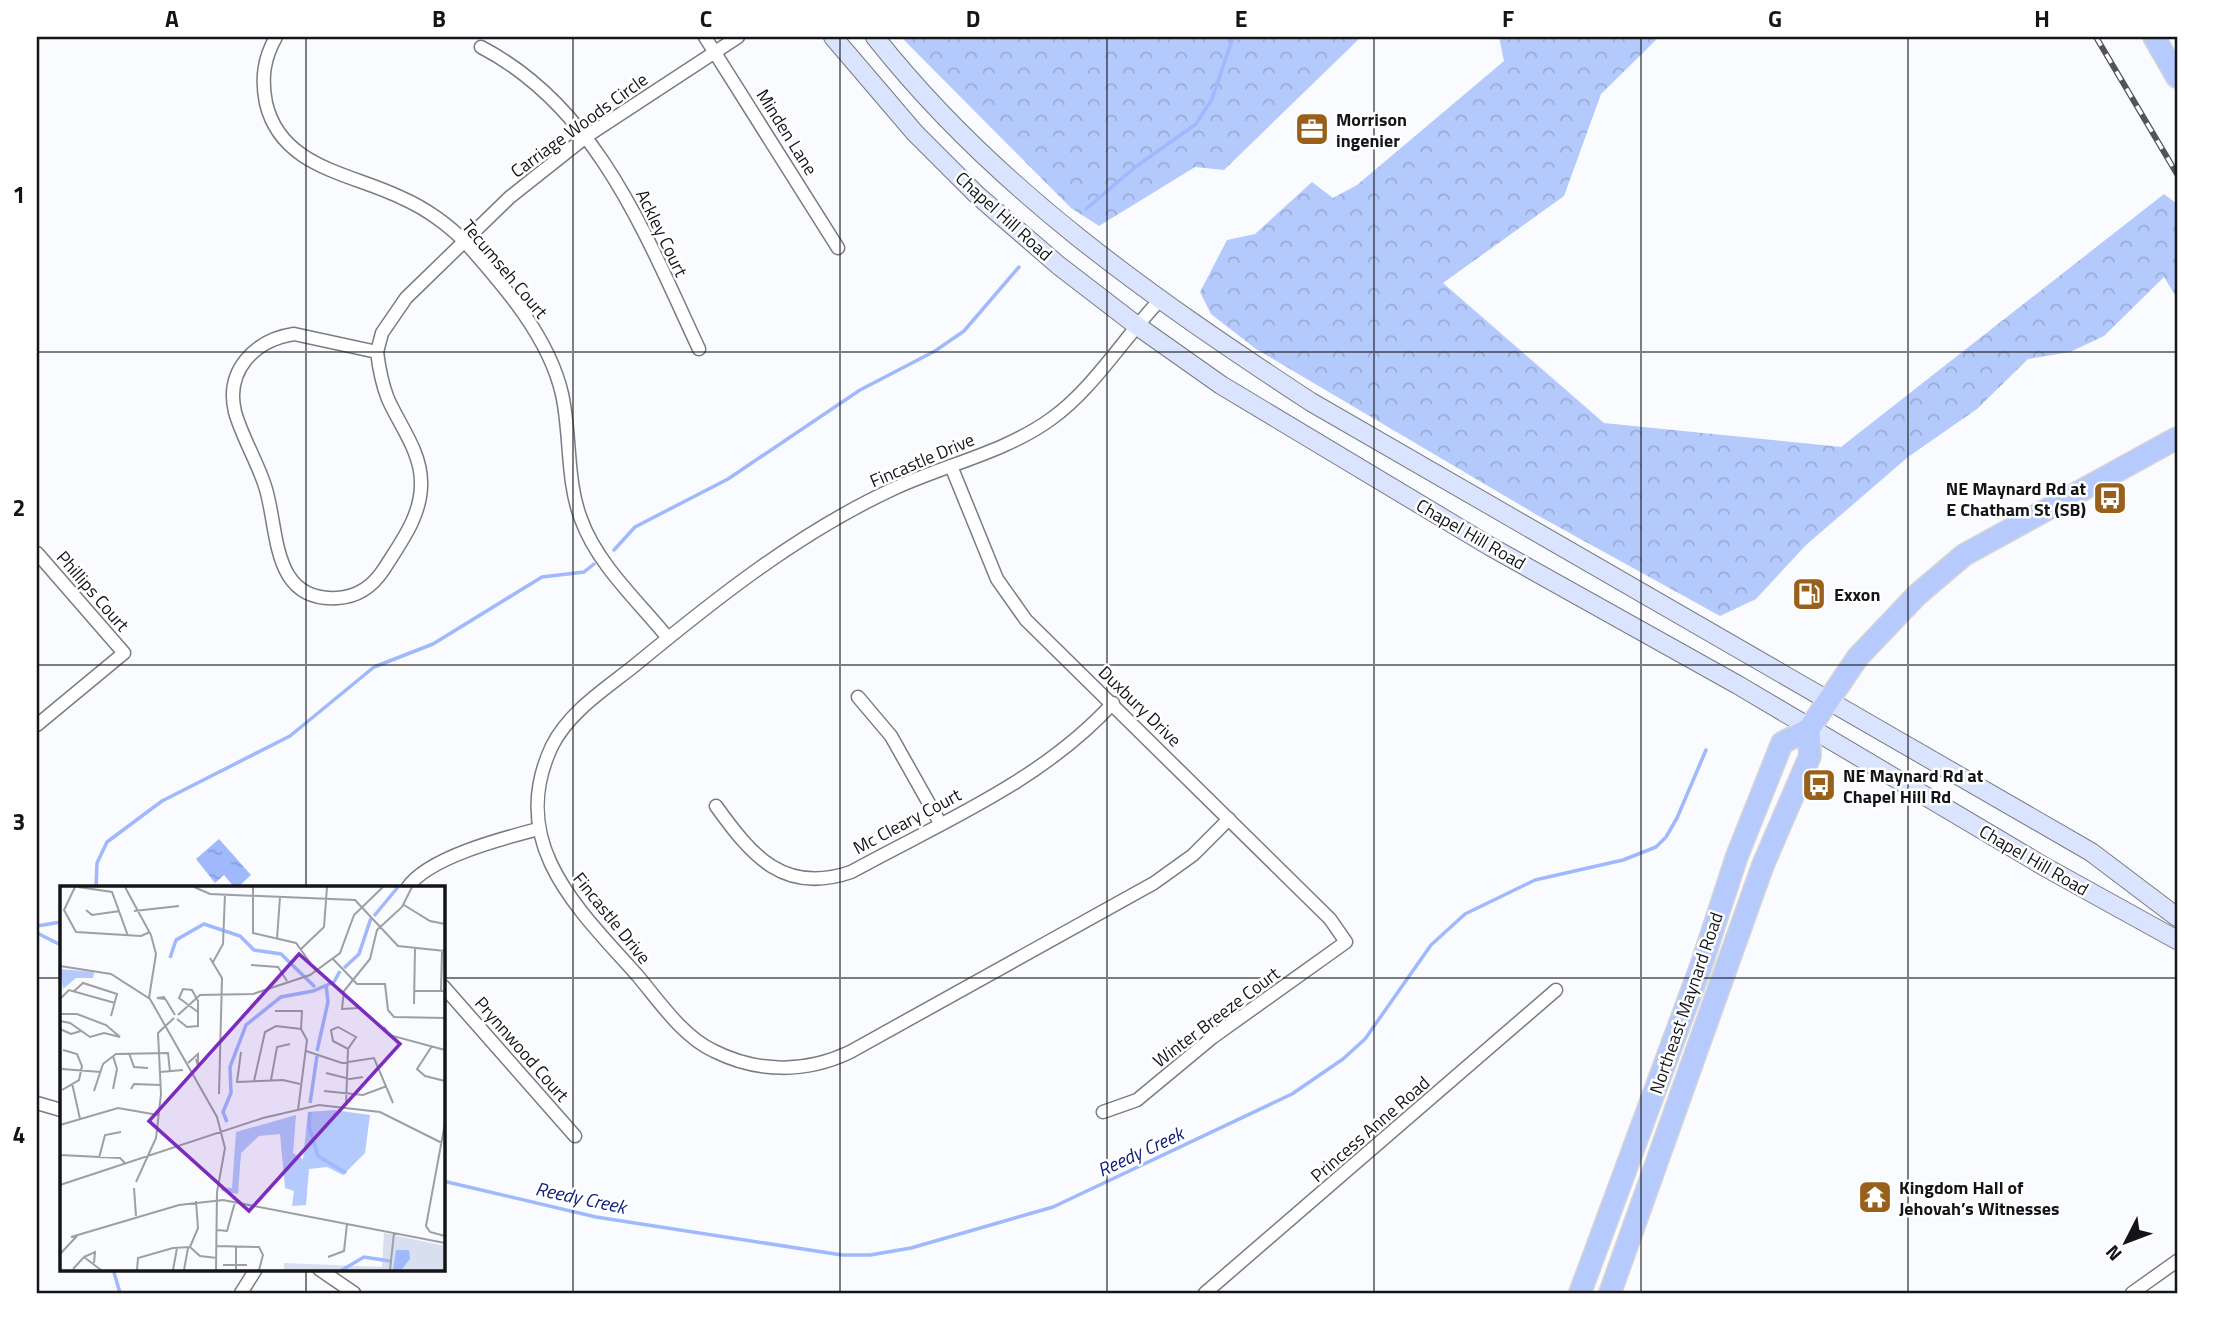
<svg xmlns="http://www.w3.org/2000/svg" width="2214" height="1330" font-family="'Titillium Web',sans-serif">
<style>
.forest{fill:url(#forest-crowns)}
.water{fill:url(#water-ripples)}
.lines{fill:none;stroke-linecap:round;stroke-linejoin:round}
.stream{stroke:#9fb9fc;stroke-width:3.5}
.street-casing{stroke:#797c82;stroke-width:15}
.secondary-casing{stroke:#797c82;stroke-width:20}
.primary-casing{stroke:#d5d5d5;stroke-width:24}
.street{stroke:#fff;stroke-width:12}
.secondary{stroke:#dbe4fe;stroke-width:18}
.primary{stroke:#b7cafd;stroke-width:21}
.rail-casing{stroke:#535457;stroke-width:6}
.rail{stroke:#fff;stroke-width:3.5;stroke-dasharray:10;stroke-linecap:butt}
.grid{fill:none;stroke:#141517;stroke-width:2;stroke-opacity:0.55}
.labels{text-anchor:middle;dominant-baseline:central;stroke-width:5;stroke-linejoin:round;paint-order:stroke}
.poi-label{font-size:18px;font-weight:bold;fill:#141517;stroke:#fff;text-anchor:start}
.street-label{font-size:18px;fill:#141517;stroke:#fff}
.water-label{font-size:19px;font-style:italic;fill:#11207c;stroke:#fff}
.inset-river{fill:none;stroke:#9fb9fc;stroke-width:3.5}
.inset-road{fill:none;stroke:#9d9fa2;stroke-width:2}
.view{fill:#7b2cbf;fill-opacity:0.15;stroke:#7b2cbf;stroke-width:3.5}
.inset-edge{fill:none;stroke:#141517;stroke-width:3.5}
.neatline{fill:none;stroke:#141517;stroke-width:2.5}
.grid-label{font-size:23px;text-anchor:middle;font-weight:bold;fill:#141517}
</style>
<defs>
<pattern id="forest-crowns" width="20" height="18" patternUnits="userSpaceOnUse" patternTransform="scale(1.75)"><rect width="20" height="18" fill="#b4c9fc"/><path d="M2 6a3 3 0 1 1 6 0M12 15a3 3 0 1 1 6 0" fill="none" stroke="#9aacd7"/></pattern>
<pattern id="water-ripples" width="26" height="14" patternUnits="userSpaceOnUse" patternTransform="scale(1.75)"><rect width="26" height="14" fill="#9fb9fc"/><path d="M2 4q2-2 4 0t4 0M15 11q2-2 4 0t4 0" fill="none" stroke="#889ed7"/></pattern>
</defs>
<rect width="100%" height="100%" fill="#f9fbff"/>
<g class="forest">
<path d="M 901,37 L 1361,37 L 1224,170 L 1195,167 L 1099,226 L 1071,208 Z"/>
<path d="M 1499,37 L 1659,37 L 1601,94 L 1564,196 L 1443,283 L 1604,423 L 1841,447 L 2164,194 L 2177,204 L 2177,298 L 2164,277 L 2104,336 L 2070,352 L 2028,359 L 1977,409 L 1908,457 L 1806,545 L 1756,599 L 1720,616 L 1537,515 L 1256,349 L 1211,314 L 1200,292 L 1227,240 L 1255,234 L 1312,182 L 1333,198 L 1357,185 L 1504,61 Z"/>
</g>
<path class="water" d="M 219,839 L 251,875 L 238,887 L 234,887 L 224,875 L 215,883 L 196,859 Z"/>
<g class="lines">
<g class="stream">
<path d="M 1086,209 L 1134,168 L 1196,124 L 1212,99 L 1233,37"/>
<path d="M 614,550 L 635,527 L 728,479 L 860,390 L 935,351 L 964,331 L 1019,267"/>
<path d="M 96,887 L 97,863 L 107,842 L 162,801 L 290,736 L 374,667 L 433,644 L 542,577 L 584,572 L 594,564"/>
<path d="M 37,926 L 61,922"/>
<path d="M 37,933 L 61,945"/>
<path d="M 443,1181 L 596,1217 L 842,1255 L 870,1255 L 911,1248 L 1053,1207 L 1292,1094 L 1343,1059 L 1365,1039 L 1431,945 L 1465,914 L 1535,880 L 1623,860 L 1656,847 L 1666,837 L 1677,818 L 1706,750"/>
<path d="M 113,1269 L 120,1293"/>
</g>
<g class="street-casing">
<g id="street">
<path d="M 276,37 C 264,58 261,78 266,103 C 281,168 351,173 402,198 C 425,208 449,225 466,243 C 504,286 549,337 562,394 C 571,434 566,480 581,519 C 597,564 638,601 668,638"/>
<path d="M 705,37 L 838,248"/>
<path d="M 481,47 C 598,108 646,236 699,349"/>
<path d="M 1159,301 C 1123,339 1093,389 1051,419 C 1004,453 944,465 893,489 C 798,533 714,600 634,666 C 605,689 569,712 552,746 C 506,843 578,909 637,975 C 659,1001 682,1036 714,1051 C 758,1073 806,1073 850,1052 L 1154,883 L 1193,855 L 1229,819"/>
<path d="M 294,334 L 377,352 C 379,368 382,384 388,399 C 400,426 421,452 421,482 C 422,515 401,542 384,569 C 373,586 357,597 337,598 C 270,602 279,528 265,486 C 257,461 242,437 235,412 C 225,370 255,340 294,334 Z"/>
<path d="M 377,352 L 382,333 L 406,298 L 510,197 L 587,136 L 738,37"/>
<path d="M 951,466 L 997,579 L 1026,620 L 1330,919 L 1346,942 L 1213,1037 L 1137,1100 L 1103,1112"/>
<path d="M 37,553 L 124,653 L 37,725"/>
<path d="M 858,697 L 891,736 L 940,823"/>
<path d="M 716,806 C 752,856 784,895 851,872 C 942,822 1042,781 1113,703"/>
<path d="M 408,887 C 429,857 504,838 538,829"/>
<path d="M 443,986 L 575,1136"/>
<path d="M 37,1103 L 61,1110"/>
<path d="M 319,1269 L 354,1293"/>
<path d="M 241,1293 L 256,1269"/>
<path d="M 1205,1293 L 1556,990"/>
<path d="M 2132,1293 L 2177,1261"/>
</g>
</g>
<g class="secondary-casing">
<g id="secondary">
<path d="M 833,37 L 915,133 L 977,195 L 1058,265 L 1136,325 L 1221,385 L 1491,547 L 1738,685 L 2045,867 L 2177,940"/>
<path d="M 875,37 C 995,189 1151,297 1311,402 L 2091,852 L 2177,917"/>
</g>
</g>
<g class="primary-casing">
<g id="primary">
<path d="M 2154,37 L 2177,77"/>
<path d="M 1580,1293 L 1701,966 L 1737,856 L 1782,743 L 1809,729 L 1858,657 L 1917,595 L 1964,555 L 2177,438"/>
<path d="M 1610,1293 L 1763,865 L 1810,756 L 1809,729"/>
</g>
</g>
<use href="#street" class="street"/>
<use href="#secondary" class="secondary"/>
<use href="#primary" class="primary"/>
<g class="rail-casing">
<path id="rail" d="M 2096,37 L 2177,174"/>
</g>
<use href="#rail" class="rail"/>
</g>
<path class="grid" d="M 306,37 L 306,887M 573,37 L 573,1293M 840,37 L 840,1293M 1107,37 L 1107,1293M 1374,37 L 1374,1293M 1641,37 L 1641,1293M 1908,37 L 1908,1293M 37,352 L 2177,352M 37,665 L 2177,665M 37,978 L 61,978M 443,978 L 2177,978M 306,1269 L 306,1293"/>
<defs>
<g id="office-square" transform="scale(1.75)"><rect x="-9" y="-9" width="18" height="18" rx="4" fill="#98601b" stroke="#fff"/><path d="M-6-3h4V-5.5h4V-3h4V5H-6ZM-1-4.5V-3h2v-1.5ZM-6 0V1H6V0Z" fill="#fff"/></g>
<g id="bus-square" transform="scale(1.75)"><rect x="-9" y="-9" width="18" height="18" rx="4" fill="#98601b" stroke="#fff"/><path d="M-5-6H5V4H4V6H2V4H-2V6H-4V4H-5ZM-3.5-4V0h7V-4ZM-3.5 1.2v1.5H-2V1.2ZM2 1.2v1.5H3.5V1.2Z" fill="#fff"/></g>
<g id="fuel-square" transform="scale(1.75)"><rect x="-9" y="-9" width="18" height="18" rx="4" fill="#98601b" stroke="#fff"/><path d="M-5.5-6h7V0h2V4h1.3V-2.5L3-4.5l.8-.8L6-3V5H2.5V1h-1V6h-7ZM-4.2-4.7v3.2H.2V-4.7Z" fill="#fff"/></g>
<g id="temple-square" transform="scale(1.75)"><rect x="-9" y="-9" width="18" height="18" rx="4" fill="#98601b" stroke="#fff"/><path d="M0-6L5-2H3V0L6.5 2.5H4V6H1.5V3h-3V6H-4V2.5H-6.5L-3 0V-2H-5Z" fill="#fff"/></g>
</defs>
<g fill-rule="evenodd">
<use href="#office-square" x="1312" y="129"/>
<use href="#bus-square" x="2110" y="498"/>
<use href="#fuel-square" x="1809" y="594"/>
<use href="#bus-square" x="1819" y="785"/>
<use href="#temple-square" x="1875" y="1197"/>
</g>
<g class="labels">
<g class="poi-label">
<text x="1336" y="119">Morrison<tspan x="1336" dy="21">ingenier</tspan></text>
<text x="2086" y="488" text-anchor="end">NE Maynard Rd at<tspan x="2086" dy="21">E Chatham St (SB)</tspan></text>
<text x="1834" y="594">Exxon</text>
<text x="1843" y="775">NE Maynard Rd at<tspan x="1843" dy="21">Chapel Hill Rd</tspan></text>
<text x="1899" y="1187">Kingdom Hall of<tspan x="1899" dy="21">Jehovah’s Witnesses</tspan></text>
</g>
<g class="street-label">
<text transform="translate(579 125) rotate(-36)">Carriage Woods Circle</text>
<text transform="translate(787 132) rotate(58)">Minden Lane</text>
<text transform="translate(1004 216) rotate(42)">Chapel Hill Road</text>
<text transform="translate(662 233) rotate(64)">Ackley Court</text>
<text transform="translate(505 269) rotate(50)">Tecumseh Court</text>
<text transform="translate(922 460) rotate(-23)">Fincastle Drive</text>
<text transform="translate(1471 534) rotate(30)">Chapel Hill Road</text>
<text transform="translate(93 591) rotate(49)">Phillips Court</text>
<text transform="translate(1140 706) rotate(44)">Duxbury Drive</text>
<text transform="translate(907 821) rotate(-28)">Mc Cleary Court</text>
<text transform="translate(2034 860) rotate(30)">Chapel Hill Road</text>
<text transform="translate(612 918) rotate(51)">Fincastle Drive</text>
<text transform="translate(1686 1003) rotate(-71)">Northeast Maynard Road</text>
<text transform="translate(1216 1017) rotate(-37)">Winter Breeze Court</text>
<text transform="translate(522 1049) rotate(49)">Prynnwood Court</text>
<text transform="translate(1370 1129) rotate(-41)">Princess Anne Road</text>
</g>
<g class="water-label">
<text transform="translate(1140 1151) rotate(-25)">Reedy Creek</text>
<text transform="translate(581 1197) rotate(12)">Reedy Creek</text>
</g>
</g>
<g transform="translate(60 886)">
<rect width="385" height="385" fill="#f9fbff"/>
<path d="M 0,83 L 34,86 L 33,92 L 16,92 L 3,103 ZM 274,224 L 310,229 L 305,267 L 283,289 L 267,281 L 249,283 L 246,319 L 232,320 L 234,305 L 225,302 L 220,248 L 199,250 L 181,267 L 178,308 L 161,305 L 161,301 L 172,302 L 176,246 L 236,229 L 233,267 L 243,273 L 248,226 Z" fill="#b4c9fc"/>
<path d="M 324,347 L 385,360 L 385,384 L 224,384 L 224,377 L 322,381 Z" fill="#d8dfef"/>
<path d="M 336,364 L 349,364 L 350,373 L 342,383 L 333,384 Z" fill="#9fb9fc"/>
<path class="inset-river" d="M 314,30 L 338,1M 110,72 L 116,54 L 144,38 L 180,50 L 194,64 L 221,68 L 255,101M 284,82 L 299,68 L 311,32M 257,165 L 268,116 L 266,99M 250,217 L 257,170M 250,226 L 249,240 L 258,270 L 286,287M 167,236 L 163,226 L 171,207 L 170,181 L 186,139 L 221,111 L 253,105 L 274,96 L 280,85M 282,384 L 304,371 L 330,375"/>
<path class="inset-road" d="M 15,1 L 4,24 L 16,46 L 81,50 L 90,46M 18,1 L 52,6 L 68,50M 65,1 L 91,49 L 96,68 L 89,112M 134,1 L 150,8 L 295,14 L 338,60 L 385,65M 193,1 L 193,47 L 236,57 L 256,85M 344,19 L 370,35 L 385,38M 26,24 L 32,29 L 60,25M 74,25 L 119,20M 217,53 L 220,11M 241,63 L 264,41 L 267,1M 150,72 L 162,92 L 159,208M 273,73 L 297,98 L 325,98 L 328,124 L 334,131 L 385,132M 153,76 L 163,58 L 165,8M 191,79 L 218,81 L 227,95M 0,80 L 51,88 L 90,113 L 157,231 L 165,262 L 157,306 L 156,384M 354,105 L 385,105M 381,105 L 382,65M 13,106 L 23,97 L 57,108 L 51,130M 1,112 L 9,104 L 55,117M 105,113 L 97,112 L 104,111 L 105,113 L 106,114 L 115,129M 354,118 L 355,62M 299,122 L 282,123 L 284,105 L 310,73 L 317,44 L 342,21 L 352,1M 215,125 L 242,125 L 241,143M 0,128 L 17,128 L 46,139 L 60,151 L 44,147 L 30,151 L 10,137 L 0,135M 118,129 L 140,109 L 193,108 L 250,89 L 280,67 L 294,29 L 323,1M 117,133 L 127,141 L 138,140 L 138,115 L 132,104 L 123,103 L 119,112 L 138,126M 278,141 L 296,151 L 288,163 L 273,155 L 271,144 ZM 324,141 L 329,149 L 385,164M 0,143 L 11,148 L 21,145M 372,160 L 357,183 L 365,190 L 385,195M 246,165 L 282,177 L 314,172 L 333,217M 181,166 L 177,196 L 223,194 L 240,198M 69,167 L 74,181 L 88,182M 53,170 L 57,183 L 53,203M 128,177 L 138,168 L 138,180 L 136,173M 2,183 L 41,186M 100,186 L 123,184M 266,187 L 290,193 L 303,191M 211,194 L 217,161 L 230,158M 194,195 L 205,146 L 216,140 L 241,143 L 247,154 L 238,224M 12,197 L 20,233M 71,203 L 74,198 L 101,199M 2,204 L 19,194 L 22,180 L 17,168 L 3,164M 34,205 L 43,178 L 56,168 L 108,167 L 110,186M 264,205 L 303,209 L 327,200M 286,219 L 288,163M 385,237 L 366,340 L 370,346 L 385,350M 0,239 L 58,222 L 98,229M 0,269 L 60,272 L 66,278M 39,272 L 45,249 L 61,246M 76,296 L 96,252 L 101,208 L 98,147 L 114,132M 0,299 L 203,232 L 259,219 L 320,226 L 382,257M 74,302 L 76,330M 157,344 L 167,345 L 175,316M 11,351 L 119,319 L 163,314 L 385,357M 157,360 L 199,361 L 203,369 L 199,384M 130,361 L 138,342 L 136,315M 0,368 L 17,350M 24,371 L 35,366 L 34,377M 268,371 L 284,365 L 287,338M 163,379 L 187,379M 13,383 L 24,371 L 41,384M 77,384 L 78,372 L 113,362 L 130,361 L 140,370 L 157,372M 113,384 L 117,362M 124,384 L 128,362M 176,384 L 176,361M 330,384 L 334,347"/>
<path class="view" d="M 239,68 L 340,158 L 189,325 L 89,235 Z"/>
<rect width="385" height="385" class="inset-edge"/>
</g>
<rect width="2214" height="1330" fill="none" stroke="#ffffff" stroke-width="77"/>
<g transform="translate(2126 1242) rotate(228)" stroke="#ffffff" stroke-width="5" paint-order="stroke">
<path d="M0-5L12 26L0 18L-12 26Z" fill="#141517"/>
<text y="-10" font-size="19" font-weight="bold" text-anchor="middle" fill="#141517">N</text>
</g>
<rect x="38" y="38" width="2138" height="1254" class="neatline"/>
<g class="grid-label">
<text x="172" y="27">A</text>
<text x="439" y="27">B</text>
<text x="706" y="27">C</text>
<text x="973" y="27">D</text>
<text x="1241" y="27">E</text>
<text x="1508" y="27">F</text>
<text x="1775" y="27">G</text>
<text x="2042" y="27">H</text>
<text x="19" y="203">1</text>
<text x="19" y="516">2</text>
<text x="19" y="830">3</text>
<text x="19" y="1143">4</text>
</g>
</svg>
